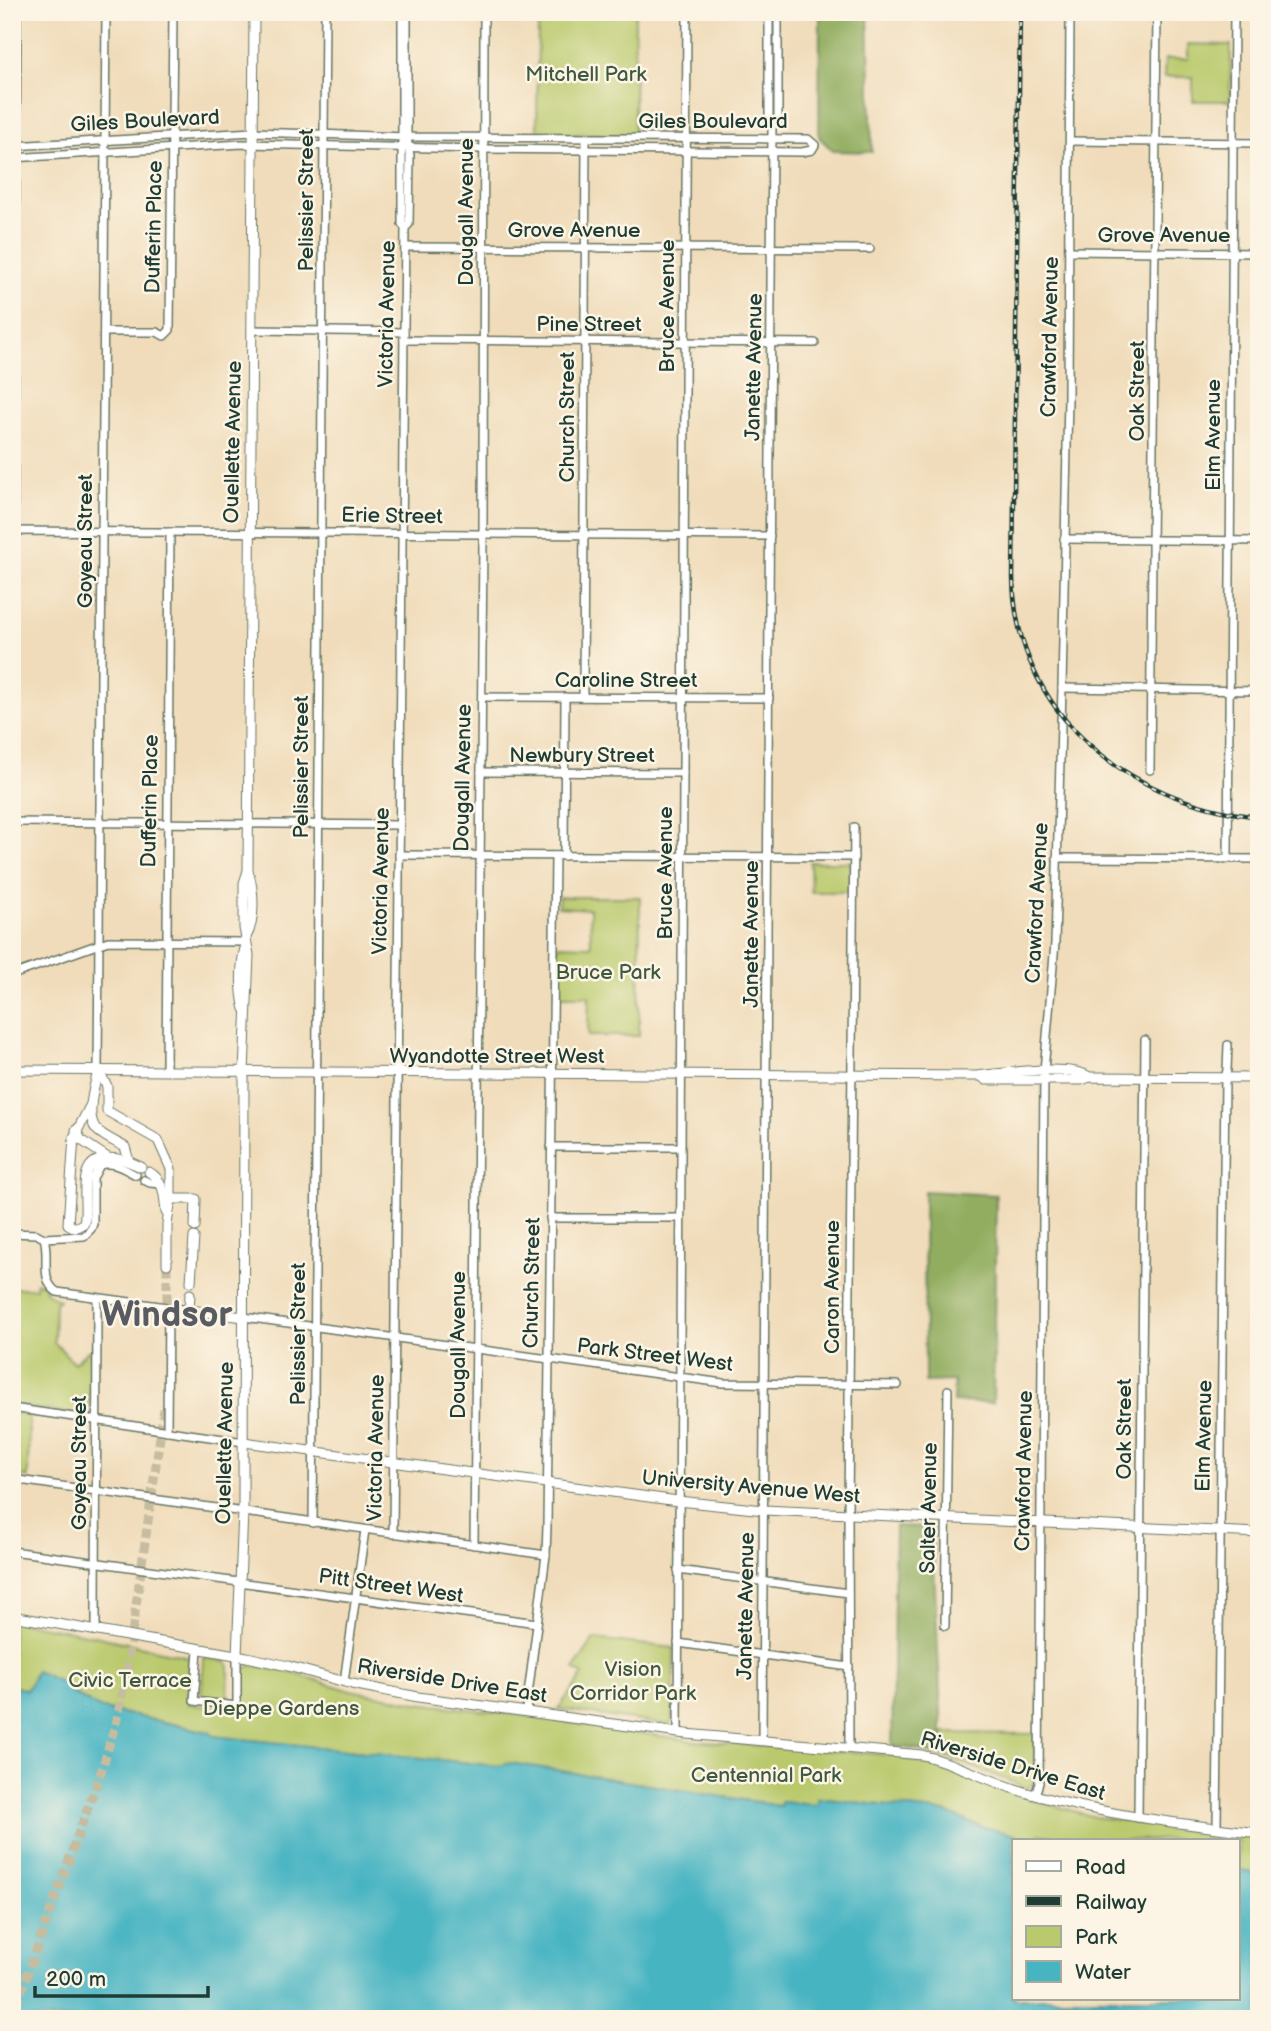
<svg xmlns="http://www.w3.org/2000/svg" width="1271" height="2031" font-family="'Balsamiq Sans',sans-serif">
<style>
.green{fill:#b9c96c;stroke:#6c8350;stroke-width:2}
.forest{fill:#92ad60;stroke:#58754a;stroke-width:2}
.water{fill:#47b4c2;stroke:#33787b;stroke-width:2}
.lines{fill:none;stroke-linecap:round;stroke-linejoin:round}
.major-tunnel{stroke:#c6bc9f;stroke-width:9;stroke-dasharray:9 4.5;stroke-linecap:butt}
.minor-casing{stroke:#687563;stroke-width:10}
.major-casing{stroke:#687563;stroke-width:11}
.minor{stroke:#fff;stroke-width:7}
.major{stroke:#fff;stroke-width:9}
.rail-casing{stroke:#1f3d34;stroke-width:4.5}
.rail{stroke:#fcf5e5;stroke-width:2;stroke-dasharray:5;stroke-linecap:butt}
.labels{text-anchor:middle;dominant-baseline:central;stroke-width:5;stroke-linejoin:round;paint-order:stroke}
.park-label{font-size:21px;fill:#3e593f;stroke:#fcf5e5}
.street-label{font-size:21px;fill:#1f3d34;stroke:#fcf5e5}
.town-label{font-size:35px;font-weight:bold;fill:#595b62;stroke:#fcf5e5}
</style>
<rect width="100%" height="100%" fill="#fcf5e5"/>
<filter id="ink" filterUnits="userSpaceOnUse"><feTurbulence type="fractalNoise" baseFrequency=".0143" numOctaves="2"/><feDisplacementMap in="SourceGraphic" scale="14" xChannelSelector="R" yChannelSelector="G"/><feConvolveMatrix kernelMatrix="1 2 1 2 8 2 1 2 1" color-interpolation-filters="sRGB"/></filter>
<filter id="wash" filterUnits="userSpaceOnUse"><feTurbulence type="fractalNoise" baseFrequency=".00686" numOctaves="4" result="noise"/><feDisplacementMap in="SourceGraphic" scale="28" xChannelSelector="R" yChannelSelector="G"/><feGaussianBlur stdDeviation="1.57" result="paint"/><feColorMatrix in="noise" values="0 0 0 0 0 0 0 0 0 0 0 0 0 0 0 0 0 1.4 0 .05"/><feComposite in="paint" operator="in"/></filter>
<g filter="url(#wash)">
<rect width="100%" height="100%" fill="#f0dcba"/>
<g class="green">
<path d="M 538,12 L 635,12 L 634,135 L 537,134 Z"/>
<path d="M 1188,44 L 1231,45 L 1230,101 L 1193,101 L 1193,77 L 1164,77 L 1165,59 L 1188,59 Z"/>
<path d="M 810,862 L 850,862 L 850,892 L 811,892 Z"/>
<path d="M 559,897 L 640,897 L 639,1036 L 588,1036 L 589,996 L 556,996 L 558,945 L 591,946 L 590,909 L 558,907 Z"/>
<path d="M 36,1282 L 43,1284 L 47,1293 L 59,1300 L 55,1303 L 54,1342 L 74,1363 L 88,1351 L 91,1352 L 89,1415 L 85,1416 L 12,1405 L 12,1288 L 36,1288 Z"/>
<path d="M 12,1413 L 29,1415 L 28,1478 L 12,1474 Z"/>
<path d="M 12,1621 L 81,1633 L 188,1657 L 191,1661 L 188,1704 L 243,1711 L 244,1670 L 251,1665 L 293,1673 L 345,1689 L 417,1703 L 518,1715 L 694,1741 L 892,1755 L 952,1769 L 1020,1796 L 1095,1817 L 1259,1838 L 1259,1875 L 1238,1869 L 1238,1840 L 1072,1840 L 1039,1834 L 1035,1840 L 1022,1840 L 1023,1837 L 976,1825 L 945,1812 L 819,1798 L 818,1805 L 782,1802 L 781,1806 L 511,1763 L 498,1766 L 213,1736 L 209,1732 L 99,1708 L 70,1692 L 72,1688 L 36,1671 L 27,1690 L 12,1686 Z"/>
<path d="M 594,1639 L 674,1648 L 673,1719 L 671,1724 L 666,1725 L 558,1709 L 583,1675 L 574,1669 Z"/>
<path d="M 204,1658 L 226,1661 L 229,1665 L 228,1700 L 201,1698 Z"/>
<path d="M 942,1733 L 1036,1734 L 1034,1784 L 1027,1788 L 949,1758 Z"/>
</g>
<g class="forest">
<path d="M 820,12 L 868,12 L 872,152 L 833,151 L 819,137 Z"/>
<path d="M 924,1191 L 996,1195 L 993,1403 L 953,1402 L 954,1381 L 925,1382 Z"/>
<path d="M 895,1526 L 932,1527 L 942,1733 L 949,1758 L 915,1749 L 892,1746 Z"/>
</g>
<path class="water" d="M 36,1671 L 72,1687 L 70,1692 L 99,1708 L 209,1732 L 214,1736 L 498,1766 L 511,1763 L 781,1806 L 781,1802 L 818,1805 L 818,1798 L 945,1812 L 976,1825 L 1023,1837 L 1022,1840 L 1014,1840 L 1014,1998 L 1238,1998 L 1238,1869 L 1259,1875 L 1259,2019 L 12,2019 L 12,1686 L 27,1690 Z"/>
</g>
<g filter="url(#ink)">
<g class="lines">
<g class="major-tunnel">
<path d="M 167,1315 L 167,1264"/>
<path d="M 12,2017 L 102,1769 L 117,1719 L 127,1669 L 164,1409"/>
</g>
<g class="minor-casing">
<g id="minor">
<path d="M 402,12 L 402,224 L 405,228"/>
<path d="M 769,12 L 769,121 L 772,127"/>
<path d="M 1070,141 L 1259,143"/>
<path d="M 12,146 L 253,132 L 407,137 L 808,139 L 815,145 L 812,150 L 802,152 L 479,149 L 242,144 L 12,158"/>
<path d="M 405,247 L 870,249"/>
<path d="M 1069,251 L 1259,253"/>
<path d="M 252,330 L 404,332"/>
<path d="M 104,332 L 157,332 L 164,336 L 170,330 L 173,12"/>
<path d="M 404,340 L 815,343"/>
<path d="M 12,531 L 770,536"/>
<path d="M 1064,539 L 1259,541"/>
<path d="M 1062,688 L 1259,691"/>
<path d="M 482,697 L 769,698"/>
<path d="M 583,697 L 586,138"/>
<path d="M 12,716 L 17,12"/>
<path d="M 1150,770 L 1157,12"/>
<path d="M 481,772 L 683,773"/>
<path d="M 12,822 L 399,825"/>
<path d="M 399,855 L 854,857"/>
<path d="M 564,856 L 565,697"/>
<path d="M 1057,858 L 1259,859"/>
<path d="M 1228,859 L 1234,12"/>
<path d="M 12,975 L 108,941 L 246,942"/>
<path d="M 98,1070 L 106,12"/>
<path d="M 166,1071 L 170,532"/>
<path d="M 551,1147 L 680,1147"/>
<path d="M 144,1180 L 150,1183 L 161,1184"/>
<path d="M 550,1218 L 680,1218"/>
<path d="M 12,1233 L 36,1234 L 44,1238 L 84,1236 L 91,1229 L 93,1224 L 93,1178 L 100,1165 C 113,1161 124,1169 136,1175"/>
<path d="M 44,1238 C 50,1256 39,1280 57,1292 L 189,1310"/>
<path d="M 244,1317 L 723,1383 L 898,1385"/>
<path d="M 12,1408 L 244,1442"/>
<path d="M 167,1431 L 168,1307"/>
<path d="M 12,1479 L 546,1555"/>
<path d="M 313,1523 L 325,12"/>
<path d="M 393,1534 L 404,330 L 405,228 L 409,224 L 410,156 L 407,137 L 407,12"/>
<path d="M 474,1545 L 483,542 L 484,12"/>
<path d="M 12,1551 L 537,1623"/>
<path d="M 678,1570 L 848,1593"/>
<path d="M 945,1626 L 948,1390"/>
<path d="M 96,1630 L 97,1298"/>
<path d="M 678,1643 L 849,1667"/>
<path d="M 198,1650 L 194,1701 L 237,1706 L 237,1655"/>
<path d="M 344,1682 L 365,1530"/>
<path d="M 526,1710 L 546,1555 L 547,1526 L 555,856"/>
<path d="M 678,1733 L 687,12"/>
<path d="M 762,1741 L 772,127 L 778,120 L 778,12"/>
<path d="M 849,1748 L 848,1514 L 854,827"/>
<path d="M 1035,1795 L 1039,1783 L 1044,1071 L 1055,943 L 1062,688 L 1068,398 L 1070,12"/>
<path d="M 1138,1818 L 1145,1040"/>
<path d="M 1217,1828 L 1225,1078 L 1227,1070 L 1228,1045"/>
</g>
</g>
<g class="major-casing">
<g id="major">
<path d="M 246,937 C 256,920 254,889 248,871"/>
<path d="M 245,1009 C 240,991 240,963 246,945"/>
<path d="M 12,1070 L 976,1076 C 999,1074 1071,1063 1089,1077"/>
<path d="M 98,1070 L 107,1086 L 107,1111 L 158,1140 L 171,1169 L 171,1199 L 167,1224 L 167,1264"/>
<path d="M 98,1070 C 95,1086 84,1116 97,1130 C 104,1137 116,1142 125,1147 L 129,1161"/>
<path d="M 981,1076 L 986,1080 L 1082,1080 L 1089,1077 L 1259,1078"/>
<path d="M 91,1104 L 74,1137 L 68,1224 L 75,1228 L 84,1223 C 89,1203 75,1164 103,1159 C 116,1156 129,1161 141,1167"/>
<path d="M 76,1130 L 81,1140 L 108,1158"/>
<path d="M 149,1172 C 165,1181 164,1196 166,1212"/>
<path d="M 171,1199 L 196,1199 L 195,1227"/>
<path d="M 191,1282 L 194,1237"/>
<path d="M 190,1294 L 189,1310 L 244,1317"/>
<path d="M 244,1442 L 678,1501 L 764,1510 L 1259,1533"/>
<path d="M 12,1616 L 247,1657 L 288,1666 L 352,1684 L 418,1697 L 686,1734 L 922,1755 C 959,1764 992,1783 1028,1793 C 1103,1815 1181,1824 1259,1833"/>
<path d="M 237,1655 L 243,1512 L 244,1072 L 249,955 L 244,928 L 244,883 L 248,871 L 254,12"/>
</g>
</g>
<use href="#minor" class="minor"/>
<use href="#major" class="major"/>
<g class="rail-casing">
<path id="rail" d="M 1020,12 L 1013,577 C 1015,715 1129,803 1259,817"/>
</g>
<use href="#rail" class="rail"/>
</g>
</g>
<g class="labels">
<g class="park-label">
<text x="586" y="74">Mitchell Park</text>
<text x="608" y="972">Bruce Park</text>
<text x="633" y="1669">Vision<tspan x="633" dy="24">Corridor Park</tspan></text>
<text x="130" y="1680">Civic Terrace</text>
<text x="281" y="1708">Dieppe Gardens</text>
<text x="766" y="1775">Centennial Park</text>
</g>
<g class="street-label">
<text transform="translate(145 121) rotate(-3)">Giles Boulevard</text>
<text x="713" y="121">Giles Boulevard</text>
<text transform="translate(306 200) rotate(-90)">Pelissier Street</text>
<text transform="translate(466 212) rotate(-90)">Dougall Avenue</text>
<text transform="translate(154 227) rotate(-89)">Dufferin Place</text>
<text x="574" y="230">Grove Avenue</text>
<text x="1164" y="235">Grove Avenue</text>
<text transform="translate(667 306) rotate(-90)">Bruce Avenue</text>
<text transform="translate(387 314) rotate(-89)">Victoria Avenue</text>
<text x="589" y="324">Pine Street</text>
<text transform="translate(1050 337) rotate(-89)">Crawford Avenue</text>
<text transform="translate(754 367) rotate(-89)">Janette Avenue</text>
<text transform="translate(1137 391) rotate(-90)">Oak Street</text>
<text transform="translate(567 417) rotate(-90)">Church Street</text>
<text transform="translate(1213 435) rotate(-90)">Elm Avenue</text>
<text transform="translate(233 442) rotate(-89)">Ouellette Avenue</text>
<text transform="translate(392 516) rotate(1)">Erie Street</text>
<text transform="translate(85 541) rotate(-90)">Goyeau Street</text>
<text x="626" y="680">Caroline Street</text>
<text x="582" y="755">Newbury Street</text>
<text transform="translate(301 767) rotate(-90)">Pelissier Street</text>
<text transform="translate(463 778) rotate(-89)">Dougall Avenue</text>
<text transform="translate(150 801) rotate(-89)">Dufferin Place</text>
<text transform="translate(665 873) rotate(-90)">Bruce Avenue</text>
<text transform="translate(381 881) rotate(-89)">Victoria Avenue</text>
<text transform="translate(1037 903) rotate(-87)">Crawford Avenue</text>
<text transform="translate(751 934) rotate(-90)">Janette Avenue</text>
<text x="497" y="1056">Wyandotte Street West</text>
<text transform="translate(532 1283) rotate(-89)">Church Street</text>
<text transform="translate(832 1287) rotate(-90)">Caron Avenue</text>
<text transform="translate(298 1334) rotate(-90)">Pelissier Street</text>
<text transform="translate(458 1345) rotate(-90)">Dougall Avenue</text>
<text transform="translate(655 1355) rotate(7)">Park Street West</text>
<text transform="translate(1124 1429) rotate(-90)">Oak Street</text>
<text transform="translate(1204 1436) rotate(-89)">Elm Avenue</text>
<text transform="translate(225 1443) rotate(-89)">Ouellette Avenue</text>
<text transform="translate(376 1448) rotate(-89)">Victoria Avenue</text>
<text transform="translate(79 1463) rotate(-90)">Goyeau Street</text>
<text transform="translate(1024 1471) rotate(-89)">Crawford Avenue</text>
<text transform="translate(751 1487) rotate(5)">University Avenue West</text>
<text transform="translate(929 1508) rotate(-89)">Salter Avenue</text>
<text transform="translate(391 1586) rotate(8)">Pitt Street West</text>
<text transform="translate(746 1606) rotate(-89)">Janette Avenue</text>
<text transform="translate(452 1681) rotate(9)">Riverside Drive East</text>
<text transform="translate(1013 1766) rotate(17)">Riverside Drive East</text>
</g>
<g class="town-label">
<text x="167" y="1315">Windsor</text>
</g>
</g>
<rect width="1271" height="2031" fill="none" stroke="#fcf5e5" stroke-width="42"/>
<rect x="1012" y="1839" width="228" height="161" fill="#fcf5e5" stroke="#a4ab9e" stroke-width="2"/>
<rect x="1026" y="1861" width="35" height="10" fill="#ffffff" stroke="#a4ab9e" stroke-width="2"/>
<text x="1075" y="1874" font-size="21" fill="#1f3d34">Road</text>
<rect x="1026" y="1896" width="35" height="10" fill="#1f3d34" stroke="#a4ab9e" stroke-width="2"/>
<text x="1075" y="1909" font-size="21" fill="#1f3d34">Railway</text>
<rect x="1026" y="1926" width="35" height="21" fill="#b9c96c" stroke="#a4ab9e" stroke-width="2"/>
<text x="1075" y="1944" font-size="21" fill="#1f3d34">Park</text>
<rect x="1026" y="1961" width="35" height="21" fill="#47b4c2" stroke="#a4ab9e" stroke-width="2"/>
<text x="1075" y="1979" font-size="21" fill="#1f3d34">Water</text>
<path d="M35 1986v10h173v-10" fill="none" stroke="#1f3d34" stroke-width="3.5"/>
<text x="46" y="1986" font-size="21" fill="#1f3d34" stroke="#fcf5e5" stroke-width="5" paint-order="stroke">200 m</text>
</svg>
